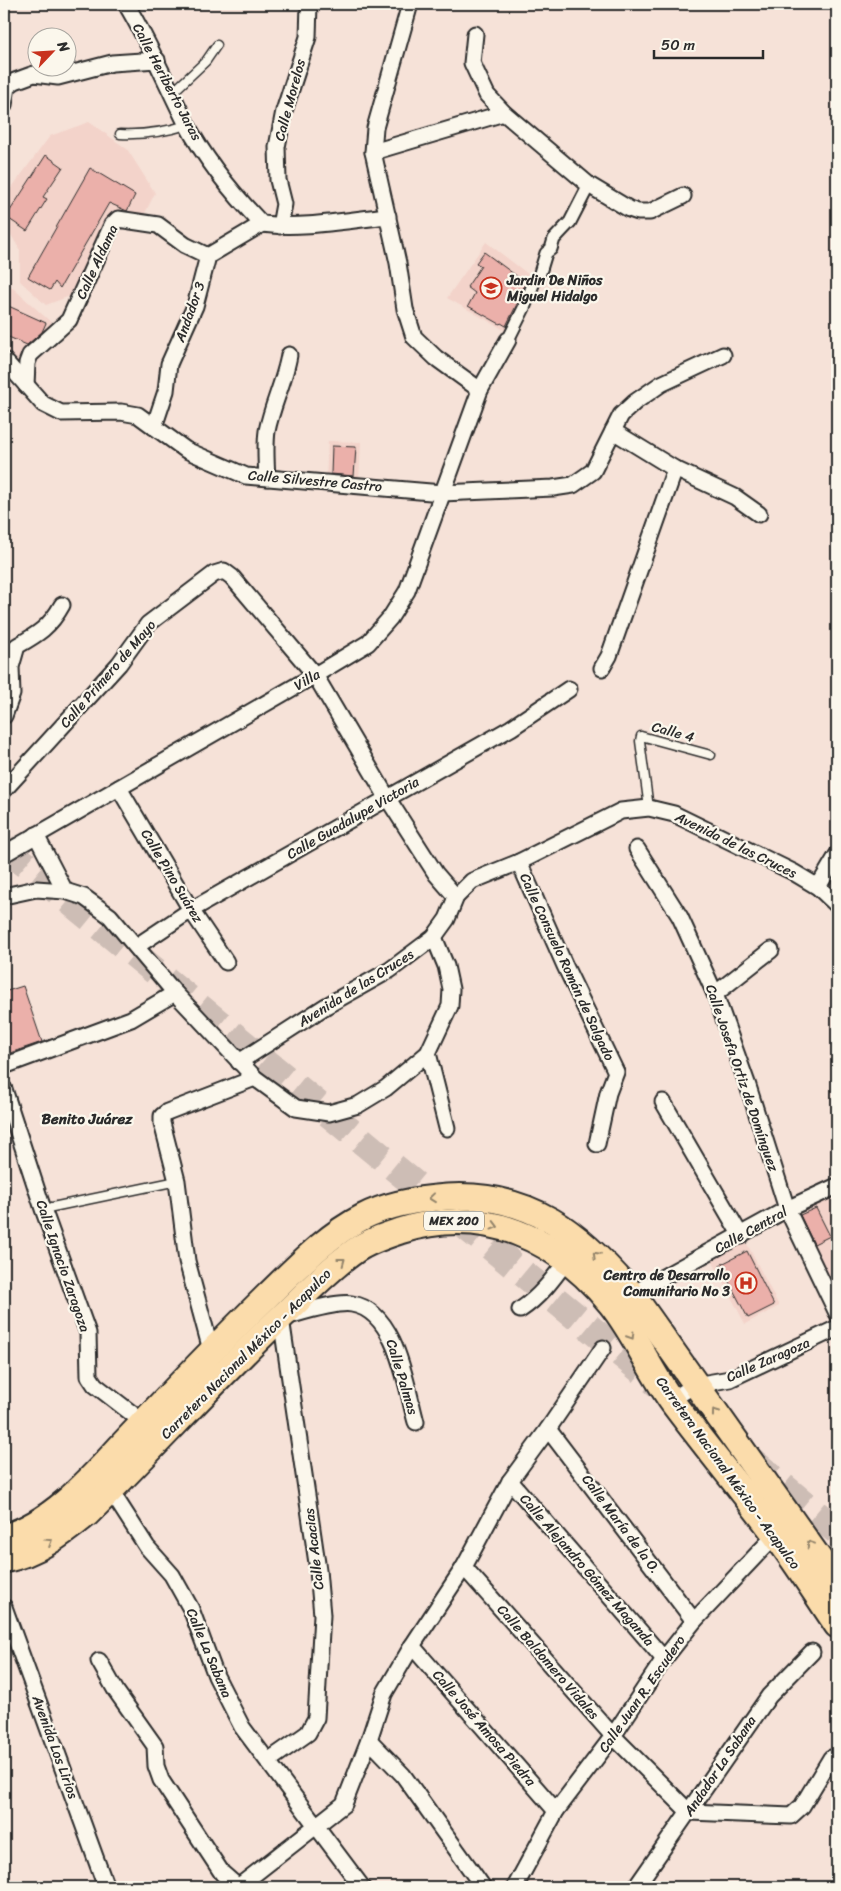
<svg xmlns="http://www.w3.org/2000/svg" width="841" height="1891" font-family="Sriracha,sans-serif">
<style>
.built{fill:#f3d3ca}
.building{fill:#ebb0aa;stroke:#2b2b2b}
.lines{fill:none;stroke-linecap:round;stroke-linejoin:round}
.motorway-tunnel{stroke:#cdbdb5;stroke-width:28;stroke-dasharray:28 14;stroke-linecap:butt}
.service-casing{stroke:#2b2b2b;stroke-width:11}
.pedestrian-casing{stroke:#2b2b2b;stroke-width:15}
.minor-casing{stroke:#2b2b2b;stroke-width:19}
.primary-casing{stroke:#2b2b2b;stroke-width:29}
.service{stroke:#fbf7ec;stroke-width:8}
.pedestrian{stroke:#fbf7ec;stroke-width:11}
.minor{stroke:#fbf7ec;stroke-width:15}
.primary{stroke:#fbdcab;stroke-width:25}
.oneway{stroke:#93846b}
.labels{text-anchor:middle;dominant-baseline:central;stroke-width:4.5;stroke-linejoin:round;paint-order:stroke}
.shield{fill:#fbf7ec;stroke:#696865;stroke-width:1}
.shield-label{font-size:12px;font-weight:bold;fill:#2b2b2b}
.street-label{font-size:14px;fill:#2b2b2b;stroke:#fbf7ec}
.poi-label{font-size:14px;font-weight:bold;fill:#2b2b2b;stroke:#fbf7ec;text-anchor:start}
.neighbourhood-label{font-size:15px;font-weight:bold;fill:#2b2b2b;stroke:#fbf7ec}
</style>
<rect width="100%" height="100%" fill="#f6e2d8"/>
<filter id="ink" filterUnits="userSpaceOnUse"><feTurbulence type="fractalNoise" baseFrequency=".02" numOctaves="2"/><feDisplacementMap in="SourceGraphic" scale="10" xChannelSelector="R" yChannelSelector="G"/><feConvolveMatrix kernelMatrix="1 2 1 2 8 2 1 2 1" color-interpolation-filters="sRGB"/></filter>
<g filter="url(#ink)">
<g class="built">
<path d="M 89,122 L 127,149 L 155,193 L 144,215 L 128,217 L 115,216 L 70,296 L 46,305 L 20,281 L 20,250 L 4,223 L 4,198 L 50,136 Z"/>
<path d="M 486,242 L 532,277 L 508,332 L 447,298 Z"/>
<path d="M 4,280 L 53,324 L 23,377 L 4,356 Z"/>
<path d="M 328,441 L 361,442 L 359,481 L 326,479 Z"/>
<path d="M 837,1195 L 837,1273 L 824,1279 L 794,1216 Z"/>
<path d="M 746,1242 L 779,1306 L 745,1324 L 712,1260 Z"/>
</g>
<g class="building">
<path d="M 46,155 L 63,167 L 43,197 L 47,199 L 27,231 L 6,217 Z"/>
<path d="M 90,168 L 135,195 L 127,211 L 109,203 L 60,288 L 55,282 L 50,290 L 28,277 Z"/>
<path d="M 484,252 L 526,283 L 517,295 L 520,298 L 506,326 L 501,323 L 500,324 L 468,306 L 475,293 L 467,287 L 481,266 L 476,263 Z"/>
<path d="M 4,304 L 46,323 L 42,332 L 27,345 L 4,335 Z"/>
<path d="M 332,446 L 356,447 L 354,476 L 331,474 Z"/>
<path d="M 23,986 L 42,1042 L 7,1054 L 4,1044 L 4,992 Z"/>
<path d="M 816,1208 L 830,1236 L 814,1244 L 800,1215 Z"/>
<path d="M 747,1251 L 774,1305 L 748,1318 L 720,1265 Z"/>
</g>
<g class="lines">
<path class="motorway-tunnel" d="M 4,847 L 837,1531"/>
<g class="service-casing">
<g id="service">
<path d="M 172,93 L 206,61 L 217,45"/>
<path d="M 120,134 C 144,135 165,132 187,125"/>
<path d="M 649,808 L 640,741 L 641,736 L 711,755"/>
<path d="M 43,1209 L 177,1181"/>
</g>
</g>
<g class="pedestrian-casing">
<path id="pedestrian" d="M 508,340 L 524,308 L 534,282 L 539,276 L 546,253 L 551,249 L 554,239 L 570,222 L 589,185"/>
</g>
<g class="minor-casing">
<g id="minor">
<path d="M 126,4 C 149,42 166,83 186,123 C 206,161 233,194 262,224 C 304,229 347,220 388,216"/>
<path d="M 410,4 L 375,128 L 373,152 L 398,263 L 405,309 L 414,337 L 436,358 L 480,390"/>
<path d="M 475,34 L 472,63 L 487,95 L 504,113 L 589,185 L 629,209 L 638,212 L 650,212 L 683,196"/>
<path d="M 4,105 L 7,87 L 15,81 L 34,74 L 58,77 L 112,63 L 157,60"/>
<path d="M 373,152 L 504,113"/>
<path d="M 280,226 L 284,204 L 278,180 L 277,147 L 284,111 L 308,37 L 309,4"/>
<path d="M 4,360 L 43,404 L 61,413 L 121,412 L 138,415 L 186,450 L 246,476 L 442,493 L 553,488 L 573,485 L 593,471 L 621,415 L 635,402 L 661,384 L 723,355"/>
<path d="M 26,385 L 27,363 L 30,355 L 69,320 L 112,225 L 118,219 L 158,225 L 185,245 L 208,256"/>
<path d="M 154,427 L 166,391 L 169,364 L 195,306 L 208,256 L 262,224"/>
<path d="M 613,431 L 675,469 L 735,497 L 759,514"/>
<path d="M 267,478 C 266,462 265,446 267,431 C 272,405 285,380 289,355"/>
<path d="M 602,668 L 609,656 L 675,469"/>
<path d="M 4,716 L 12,694 L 11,667 L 17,646 C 38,634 50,627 62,605"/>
<path d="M 119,788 L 191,910 L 226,962"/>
<path d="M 4,790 L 119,664 L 148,624 L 214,574 L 224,571 L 232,577 L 315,675 L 388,799 L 436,874 L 456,897"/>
<path d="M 36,835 L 65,891"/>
<path d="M 637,849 L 680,917 L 715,994 L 748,1086 L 787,1209 L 837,1313"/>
<path d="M 4,854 L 315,675 L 368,643 L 390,618 L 407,591 L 480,390 L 508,340"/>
<path d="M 519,862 L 565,966 L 616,1072 L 608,1093 L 597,1144"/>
<path d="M 818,887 L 837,855"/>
<path d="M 4,896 L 36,889 L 65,891 L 84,897 L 110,916 L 175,993 L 255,1078 L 296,1108 L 329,1113 L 358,1105 L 386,1088 L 428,1053 L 450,1006 L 451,989 L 446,966 L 434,937"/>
<path d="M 137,946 L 191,910 L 511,728 L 569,689"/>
<path d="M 715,994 L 771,950"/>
<path d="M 428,1053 L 447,1128"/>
<path d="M 239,1062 L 326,1006 L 390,970 L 434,937 L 447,919 L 456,897 L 472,881 L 519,862 L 621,811 L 649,808 L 674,814 L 793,872 L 818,887 L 837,905"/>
<path d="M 4,1066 L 131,1019 L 175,993"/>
<path d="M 4,1089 L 43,1209 L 88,1333 L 89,1376 L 95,1385 L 143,1422"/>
<path d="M 663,1102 L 741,1236"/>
<path d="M 627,1297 L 787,1209 L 837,1186"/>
<path d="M 520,1310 C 540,1297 553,1279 567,1260"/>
<path d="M 211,1350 L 187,1261 L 177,1181 L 162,1123 L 162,1116 L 167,1112 L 255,1078"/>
<path d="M 671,1400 L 695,1385 L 730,1379 L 837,1328"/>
<path d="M 548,1429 L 694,1621"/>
<path d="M 510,1481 L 664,1659"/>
<path d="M 111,1491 L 147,1547 L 172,1575 L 191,1609 L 216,1676 L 242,1727 L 362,1887"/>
<path d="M 464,1567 L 613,1736 L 689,1812 L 791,1816 L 802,1806 L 831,1758"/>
<path d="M 4,1607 L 106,1887"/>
<path d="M 412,1646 L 556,1811"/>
<path d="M 99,1661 L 116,1691 L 155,1746 L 156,1766 L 161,1780 L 222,1873 L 238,1887"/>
<path d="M 369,1740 L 403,1775 L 483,1887"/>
<path d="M 268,1761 L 308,1733 L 316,1718 L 322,1615 L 318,1570 L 281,1318 C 298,1314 335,1301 352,1304 C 397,1311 406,1387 416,1422"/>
<path d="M 238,1887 L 344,1804 L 369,1740 L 384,1694 L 412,1646 L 464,1567 L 510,1481 L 548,1429 L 603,1348"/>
<path d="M 515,1887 L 556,1811 L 613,1736 L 664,1659 L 694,1621 L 780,1530"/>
<path d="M 636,1887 L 769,1696 L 812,1652"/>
</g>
</g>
<g class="primary-casing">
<g id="primary">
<path d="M 4,1537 C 50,1524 87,1483 119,1448 C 168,1396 217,1345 268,1295 C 297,1267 326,1236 363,1217 C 388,1204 419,1199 447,1197 C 531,1192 581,1234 632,1294 L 837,1584"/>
<path d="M 4,1560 C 37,1553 61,1535 87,1514 C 151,1451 211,1384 277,1321 C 303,1297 327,1270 356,1250 C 369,1241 385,1236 400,1231 C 484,1204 556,1237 611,1304 C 635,1334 650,1371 673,1403 C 706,1447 741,1489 774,1533 C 796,1562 816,1594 837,1625"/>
</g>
</g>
<use href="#service" class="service"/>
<use href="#pedestrian" class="pedestrian"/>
<use href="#minor" class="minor"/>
<use href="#primary" class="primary"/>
</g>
<defs><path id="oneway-chevron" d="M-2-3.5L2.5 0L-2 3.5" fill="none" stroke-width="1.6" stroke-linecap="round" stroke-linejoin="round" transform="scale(1.25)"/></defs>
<g class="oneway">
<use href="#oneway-chevron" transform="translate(432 1198) rotate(174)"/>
<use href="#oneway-chevron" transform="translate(495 1226) rotate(15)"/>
<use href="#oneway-chevron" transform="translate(596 1255) rotate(-135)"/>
<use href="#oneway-chevron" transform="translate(342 1261) rotate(-37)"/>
<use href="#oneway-chevron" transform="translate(631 1336) rotate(58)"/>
<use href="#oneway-chevron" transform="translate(715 1412) rotate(-126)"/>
<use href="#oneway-chevron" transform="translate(49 1542) rotate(-32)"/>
<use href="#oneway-chevron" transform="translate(810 1544) rotate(-124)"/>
</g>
</g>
<defs>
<g id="school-ring" transform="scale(1.125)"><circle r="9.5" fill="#fbf7ec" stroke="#c8321e" stroke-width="1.5"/><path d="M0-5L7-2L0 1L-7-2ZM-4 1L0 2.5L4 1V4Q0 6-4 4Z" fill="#c8321e"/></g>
<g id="hospital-ring" transform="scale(1.125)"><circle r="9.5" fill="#fbf7ec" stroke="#c8321e" stroke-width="1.5"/><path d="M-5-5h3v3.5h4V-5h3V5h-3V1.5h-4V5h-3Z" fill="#c8321e"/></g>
</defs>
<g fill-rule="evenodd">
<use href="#school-ring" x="491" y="288"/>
<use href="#hospital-ring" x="746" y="1283"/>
</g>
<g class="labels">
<rect class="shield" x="424" y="1211.5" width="60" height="19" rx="4"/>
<g class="shield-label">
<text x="454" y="1221">MEX 200</text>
</g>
<g class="street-label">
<text transform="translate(167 82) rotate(62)">Calle Heriberto Jaras</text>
<text transform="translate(290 100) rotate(-75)">Calle Morelos</text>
<text transform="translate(97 262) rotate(-65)">Calle Aldama</text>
<text transform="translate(190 312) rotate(-70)">Andador 3</text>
<text transform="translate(315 481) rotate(5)">Calle Silvestre Castro</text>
<text transform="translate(108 674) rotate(-49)">Calle Primero de Mayo</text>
<text transform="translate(307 680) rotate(-30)">Villa</text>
<text transform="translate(673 732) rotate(15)">Calle 4</text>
<text transform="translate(353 818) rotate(-30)">Calle Guadalupe Victoria</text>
<text transform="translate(736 845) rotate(26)">Avenida de las Cruces</text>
<text transform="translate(172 876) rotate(59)">Calle Pino Suárez</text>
<text transform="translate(567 967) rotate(65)">Calle Consuelo Román de Salgado</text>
<text transform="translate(356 988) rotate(-32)">Avenida de las Cruces</text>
<text transform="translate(742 1078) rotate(71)">Calle Josefa Ortiz de Domínguez</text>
<text transform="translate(751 1230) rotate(-29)">Calle Central</text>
<text transform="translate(63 1266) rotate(71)">Calle Ignacio Zaragoza</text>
<text transform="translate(246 1354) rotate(-45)">Carretera Nacional México - Acapulco</text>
<text transform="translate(768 1360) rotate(-24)">Calle Zaragoza</text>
<text transform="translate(402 1377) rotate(73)">Calle Palmas</text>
<text transform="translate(728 1473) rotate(54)">Carretera Nacional México - Acapulco</text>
<text transform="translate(621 1524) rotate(53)">Calle María de la O.</text>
<text transform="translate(314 1549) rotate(-97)">Calle Acacias</text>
<text transform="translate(587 1570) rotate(49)">Calle Alejandro Gómez Maganda</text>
<text transform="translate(209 1653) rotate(67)">Calle La Sabana</text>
<text transform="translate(548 1662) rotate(49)">Calle Baldomero Vidales</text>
<text transform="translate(642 1694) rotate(-55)">Calle Juan R. Escudero</text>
<text transform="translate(484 1728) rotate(49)">Calle José Amosa Piedra</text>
<text transform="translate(55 1747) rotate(70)">Avenida Los Lirios</text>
<text transform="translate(720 1766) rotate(-56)">Andador La Sabana</text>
</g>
<g class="poi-label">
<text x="507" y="280">Jardin De Niños<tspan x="507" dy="16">Miguel Hidalgo</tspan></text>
<text x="730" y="1275" text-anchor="end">Centro de Desarrollo<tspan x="730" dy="16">Comunitario No 3</tspan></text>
</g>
<g class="neighbourhood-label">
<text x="87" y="1119">Benito Juárez</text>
</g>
</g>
<rect width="841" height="1891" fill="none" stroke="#fbf7ec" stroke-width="20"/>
<rect x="10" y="10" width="821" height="1871" fill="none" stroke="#2b2b2b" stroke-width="2" filter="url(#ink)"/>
<g transform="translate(52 52) rotate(65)"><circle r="24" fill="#fbf7ec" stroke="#a8a59f"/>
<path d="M0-4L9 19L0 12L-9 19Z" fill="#c8321e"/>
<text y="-8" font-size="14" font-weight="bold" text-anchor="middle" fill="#2b2b2b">N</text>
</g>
<path d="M654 50v8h109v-8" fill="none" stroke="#2b2b2b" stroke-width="2.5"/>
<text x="661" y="50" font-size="15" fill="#2b2b2b" stroke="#fbf7ec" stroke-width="4" paint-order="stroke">50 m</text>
</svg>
